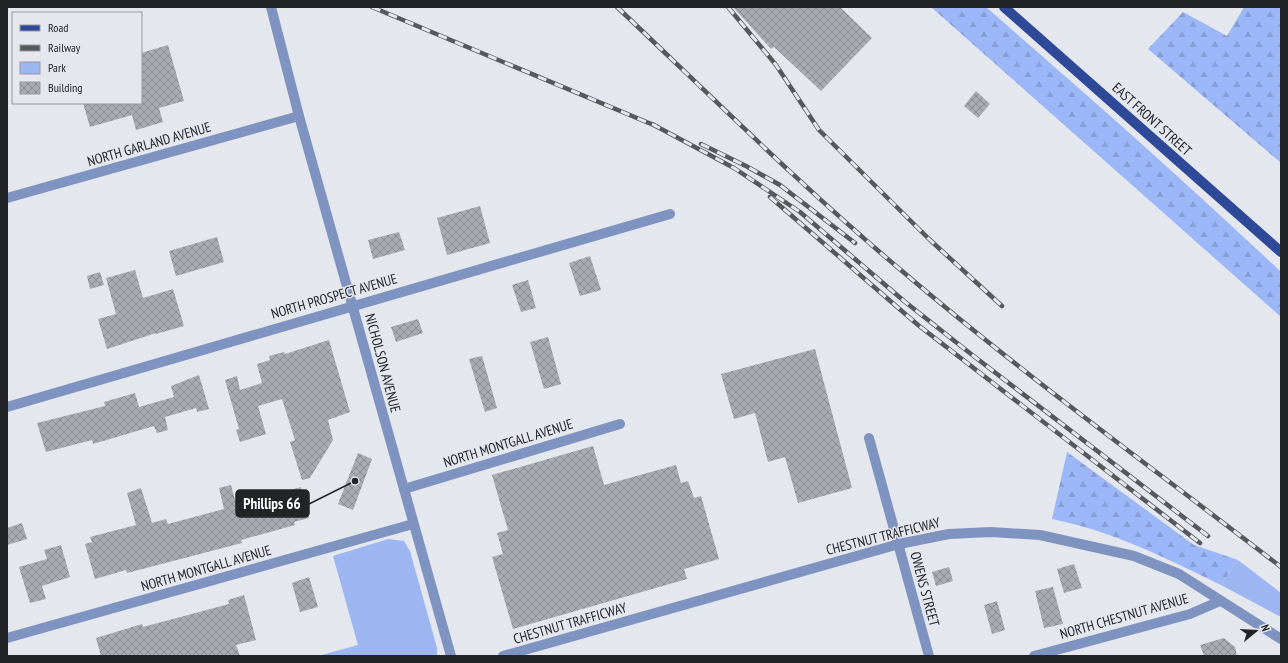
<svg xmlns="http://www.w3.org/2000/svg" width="1288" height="663" font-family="'PT Sans Narrow',sans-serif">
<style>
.green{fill:#9db6f2}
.forest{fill:url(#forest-firs)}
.building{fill:url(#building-cross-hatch)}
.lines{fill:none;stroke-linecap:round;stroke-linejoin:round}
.minor{stroke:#7f93c0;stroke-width:10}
.major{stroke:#2d4998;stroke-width:10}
.rail-casing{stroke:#57585c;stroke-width:4.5}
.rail{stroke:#e4e7ee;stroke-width:3;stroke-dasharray:9;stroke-linecap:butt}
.labels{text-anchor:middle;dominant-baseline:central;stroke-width:3;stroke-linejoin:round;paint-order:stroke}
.street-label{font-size:14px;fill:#232427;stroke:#e4e7ee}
.leader{fill:none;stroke:#232427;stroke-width:1.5}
.callout-dot{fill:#232427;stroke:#e4e7ee;stroke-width:1.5}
.callout{fill:#232427;stroke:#232427;stroke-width:1.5}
.callout-label{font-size:15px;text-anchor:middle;font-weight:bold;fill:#fff}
</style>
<defs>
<pattern id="forest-firs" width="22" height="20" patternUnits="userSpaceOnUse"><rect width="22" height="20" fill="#9cb7f8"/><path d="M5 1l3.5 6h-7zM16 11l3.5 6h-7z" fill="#869dd5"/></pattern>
<pattern id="building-cross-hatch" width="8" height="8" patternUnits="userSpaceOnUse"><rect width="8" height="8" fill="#a8abb2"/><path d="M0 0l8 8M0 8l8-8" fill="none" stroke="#888b91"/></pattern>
</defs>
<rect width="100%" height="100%" fill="#e4e7ee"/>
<g class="green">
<path d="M 388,539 L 404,541 L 410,551 L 437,648 L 437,656 L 318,656 L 358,645 L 333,556 Z"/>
<path d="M 1238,560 L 1281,593 L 1281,617 L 1221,585 Z"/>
</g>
<g class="forest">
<path d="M 931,7 L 986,7 C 1086,94 1185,181 1281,272 L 1281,317 Z"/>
<path d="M 1244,7 L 1281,7 L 1281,163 L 1148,49 L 1183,12 L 1227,36 Z"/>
<path d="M 1067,452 L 1194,545 L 1238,560 L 1221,585 C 1166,558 1112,531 1052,519 Z"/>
</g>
<g class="building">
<path d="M 733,7 L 840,7 L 872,38 L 821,91 L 774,47 L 771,49 Z"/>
<path d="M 168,45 L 184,101 L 159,108 L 163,122 L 136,130 L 132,115 L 90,127 L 83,103 L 141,103 L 141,53 Z"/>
<path d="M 976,91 L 990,104 L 978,118 L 964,106 Z"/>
<path d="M 480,206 L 490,243 L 447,255 L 437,218 Z"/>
<path d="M 399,232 L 405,250 L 373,259 L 368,240 Z"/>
<path d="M 217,237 L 224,262 L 176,276 L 169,251 Z"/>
<path d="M 590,256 L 601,290 L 580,296 L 569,263 Z"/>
<path d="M 135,270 L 143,298 L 173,289 L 184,326 L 156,334 L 156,333 L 107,349 L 98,319 L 116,314 L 106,278 Z"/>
<path d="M 100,272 L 104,285 L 90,289 L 87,276 Z"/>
<path d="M 528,280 L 536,308 L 521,312 L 512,285 Z"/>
<path d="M 418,319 L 423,333 L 396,342 L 391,327 Z"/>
<path d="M 548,337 L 561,384 L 544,389 L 530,342 Z"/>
<path d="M 329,340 L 350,412 L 328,420 L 333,440 L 310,478 L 302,480 L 290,442 L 295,440 L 282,399 L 258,406 L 266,434 L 240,442 L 236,430 L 239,429 L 225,380 L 237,376 L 240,390 L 262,383 L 257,364 L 270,360 L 269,356 L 284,352 L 285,354 Z"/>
<path d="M 815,349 L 852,488 L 798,503 L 785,457 L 768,462 L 755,413 L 734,419 L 721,374 Z"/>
<path d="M 482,356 L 497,408 L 485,412 L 469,359 Z"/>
<path d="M 199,375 L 209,409 L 197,412 L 196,408 L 165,417 L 168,430 L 157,433 L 154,426 L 93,444 L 92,440 L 46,452 L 37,423 L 105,406 L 104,402 L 135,393 L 139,407 L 174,397 L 171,386 Z"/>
<path d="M 593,446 L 604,485 L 676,465 L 681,483 L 688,481 L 694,498 L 701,496 L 719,559 L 684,569 L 687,579 L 513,629 L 492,557 L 503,554 L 497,533 L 508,530 L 492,475 Z"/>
<path d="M 358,453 L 372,459 L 353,510 L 338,504 Z"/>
<path d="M 231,485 L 235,500 L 250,496 L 251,501 L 301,487 L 309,518 L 294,522 L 295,525 L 241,540 L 242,543 L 127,573 L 126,570 L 95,579 L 85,544 L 92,542 L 90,537 L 136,525 L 127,493 L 141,488 L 152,523 L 166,519 L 168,524 L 224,509 L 219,488 Z"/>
<path d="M 22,523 L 27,539 L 7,545 L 7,528 Z"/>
<path d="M 61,545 L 70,577 L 42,586 L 46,599 L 30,603 L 19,567 L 47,559 L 44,550 Z"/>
<path d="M 1074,564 L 1082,588 L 1064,593 L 1057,569 Z"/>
<path d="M 949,567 L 953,581 L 936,586 L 932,572 Z"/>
<path d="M 309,577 L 318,607 L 300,612 L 292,583 Z"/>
<path d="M 1053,587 L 1063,624 L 1044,628 L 1035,591 Z"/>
<path d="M 244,595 L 256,640 L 236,645 L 240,656 L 101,656 L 96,638 L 142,624 L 143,627 L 229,604 L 228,600 Z"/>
<path d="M 997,601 L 1005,630 L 992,634 L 984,605 Z"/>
<path d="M 1224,638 L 1235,647 L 1237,656 L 1204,656 L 1200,645 Z"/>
</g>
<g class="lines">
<g class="minor">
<path d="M 271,7 L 299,116 L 451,656"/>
<path d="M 7,198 L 299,116"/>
<path d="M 7,407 L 670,214"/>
<path d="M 869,438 L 929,656"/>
<path d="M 404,489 L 620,424"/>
<path d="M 7,638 L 413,524"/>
<path d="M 503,656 L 899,544 L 949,534 L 991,532 L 1040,535 L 1134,556 L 1179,574 L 1281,639"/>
<path d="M 1034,656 L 1190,614 L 1220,601"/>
</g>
<path class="major" d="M 1004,7 L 1281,252"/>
<g class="rail-casing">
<g id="rail">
<path d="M 372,7 L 656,126"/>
<path d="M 617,7 C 711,96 803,188 902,271 C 1024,375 1154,469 1281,567"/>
<path d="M 728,7 L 776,65 L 819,130 L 930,240 L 1002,306"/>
<path d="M 652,124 L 734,168 L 800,212 L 904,301 L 971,354 L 1208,536"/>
<path d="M 701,144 L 746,166 L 780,185 L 855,243"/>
<path d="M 770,197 L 918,325 L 1200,543"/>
</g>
</g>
<use href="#rail" class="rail"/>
</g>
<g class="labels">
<g class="street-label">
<text transform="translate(1152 119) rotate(42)">EAST FRONT STREET</text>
<text transform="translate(149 144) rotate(-16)">NORTH GARLAND AVENUE</text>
<text transform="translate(334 296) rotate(-16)">NORTH PROSPECT AVENUE</text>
<text transform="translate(383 363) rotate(75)">NICHOLSON AVENUE</text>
<text transform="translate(508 443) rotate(-17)">NORTH MONTGALL AVENUE</text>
<text transform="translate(883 536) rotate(-14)">CHESTNUT TRAFFICWAY</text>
<text transform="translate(206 568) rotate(-16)">NORTH MONTGALL AVENUE</text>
<text transform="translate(925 589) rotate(75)">OWENS STREET</text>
<text transform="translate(1124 616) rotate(-16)">NORTH CHESTNUT AVENUE</text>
<text transform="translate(570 623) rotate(-16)">CHESTNUT TRAFFICWAY</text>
</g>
</g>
<path class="leader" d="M355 481L309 504"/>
<circle class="callout-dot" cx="355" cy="481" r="4"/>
<rect class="callout" x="236" y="490" width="73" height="27" rx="4"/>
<g class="callout-label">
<text x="272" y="509">Phillips 66</text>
</g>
<rect width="1288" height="663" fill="none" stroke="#232427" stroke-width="16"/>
<rect x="12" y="12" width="130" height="92" fill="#e4e7ee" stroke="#97999e"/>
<rect x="20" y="25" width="20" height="6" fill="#2d4998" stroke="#97999e"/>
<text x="48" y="32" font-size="12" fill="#232427">Road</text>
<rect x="20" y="45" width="20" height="6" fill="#57585c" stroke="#97999e"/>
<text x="48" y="52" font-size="12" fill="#232427">Railway</text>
<rect x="20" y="62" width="20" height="12" fill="#9db6f2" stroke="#97999e"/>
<text x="48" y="72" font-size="12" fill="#232427">Park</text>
<rect x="20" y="82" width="20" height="12" fill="url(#building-cross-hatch)" stroke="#97999e"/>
<text x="48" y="92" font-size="12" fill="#232427">Building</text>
<g transform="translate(1256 631) rotate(72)" stroke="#e4e7ee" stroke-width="3" paint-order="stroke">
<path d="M0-3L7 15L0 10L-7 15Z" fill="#232427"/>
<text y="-6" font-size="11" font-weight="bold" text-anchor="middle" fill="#232427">N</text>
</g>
</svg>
